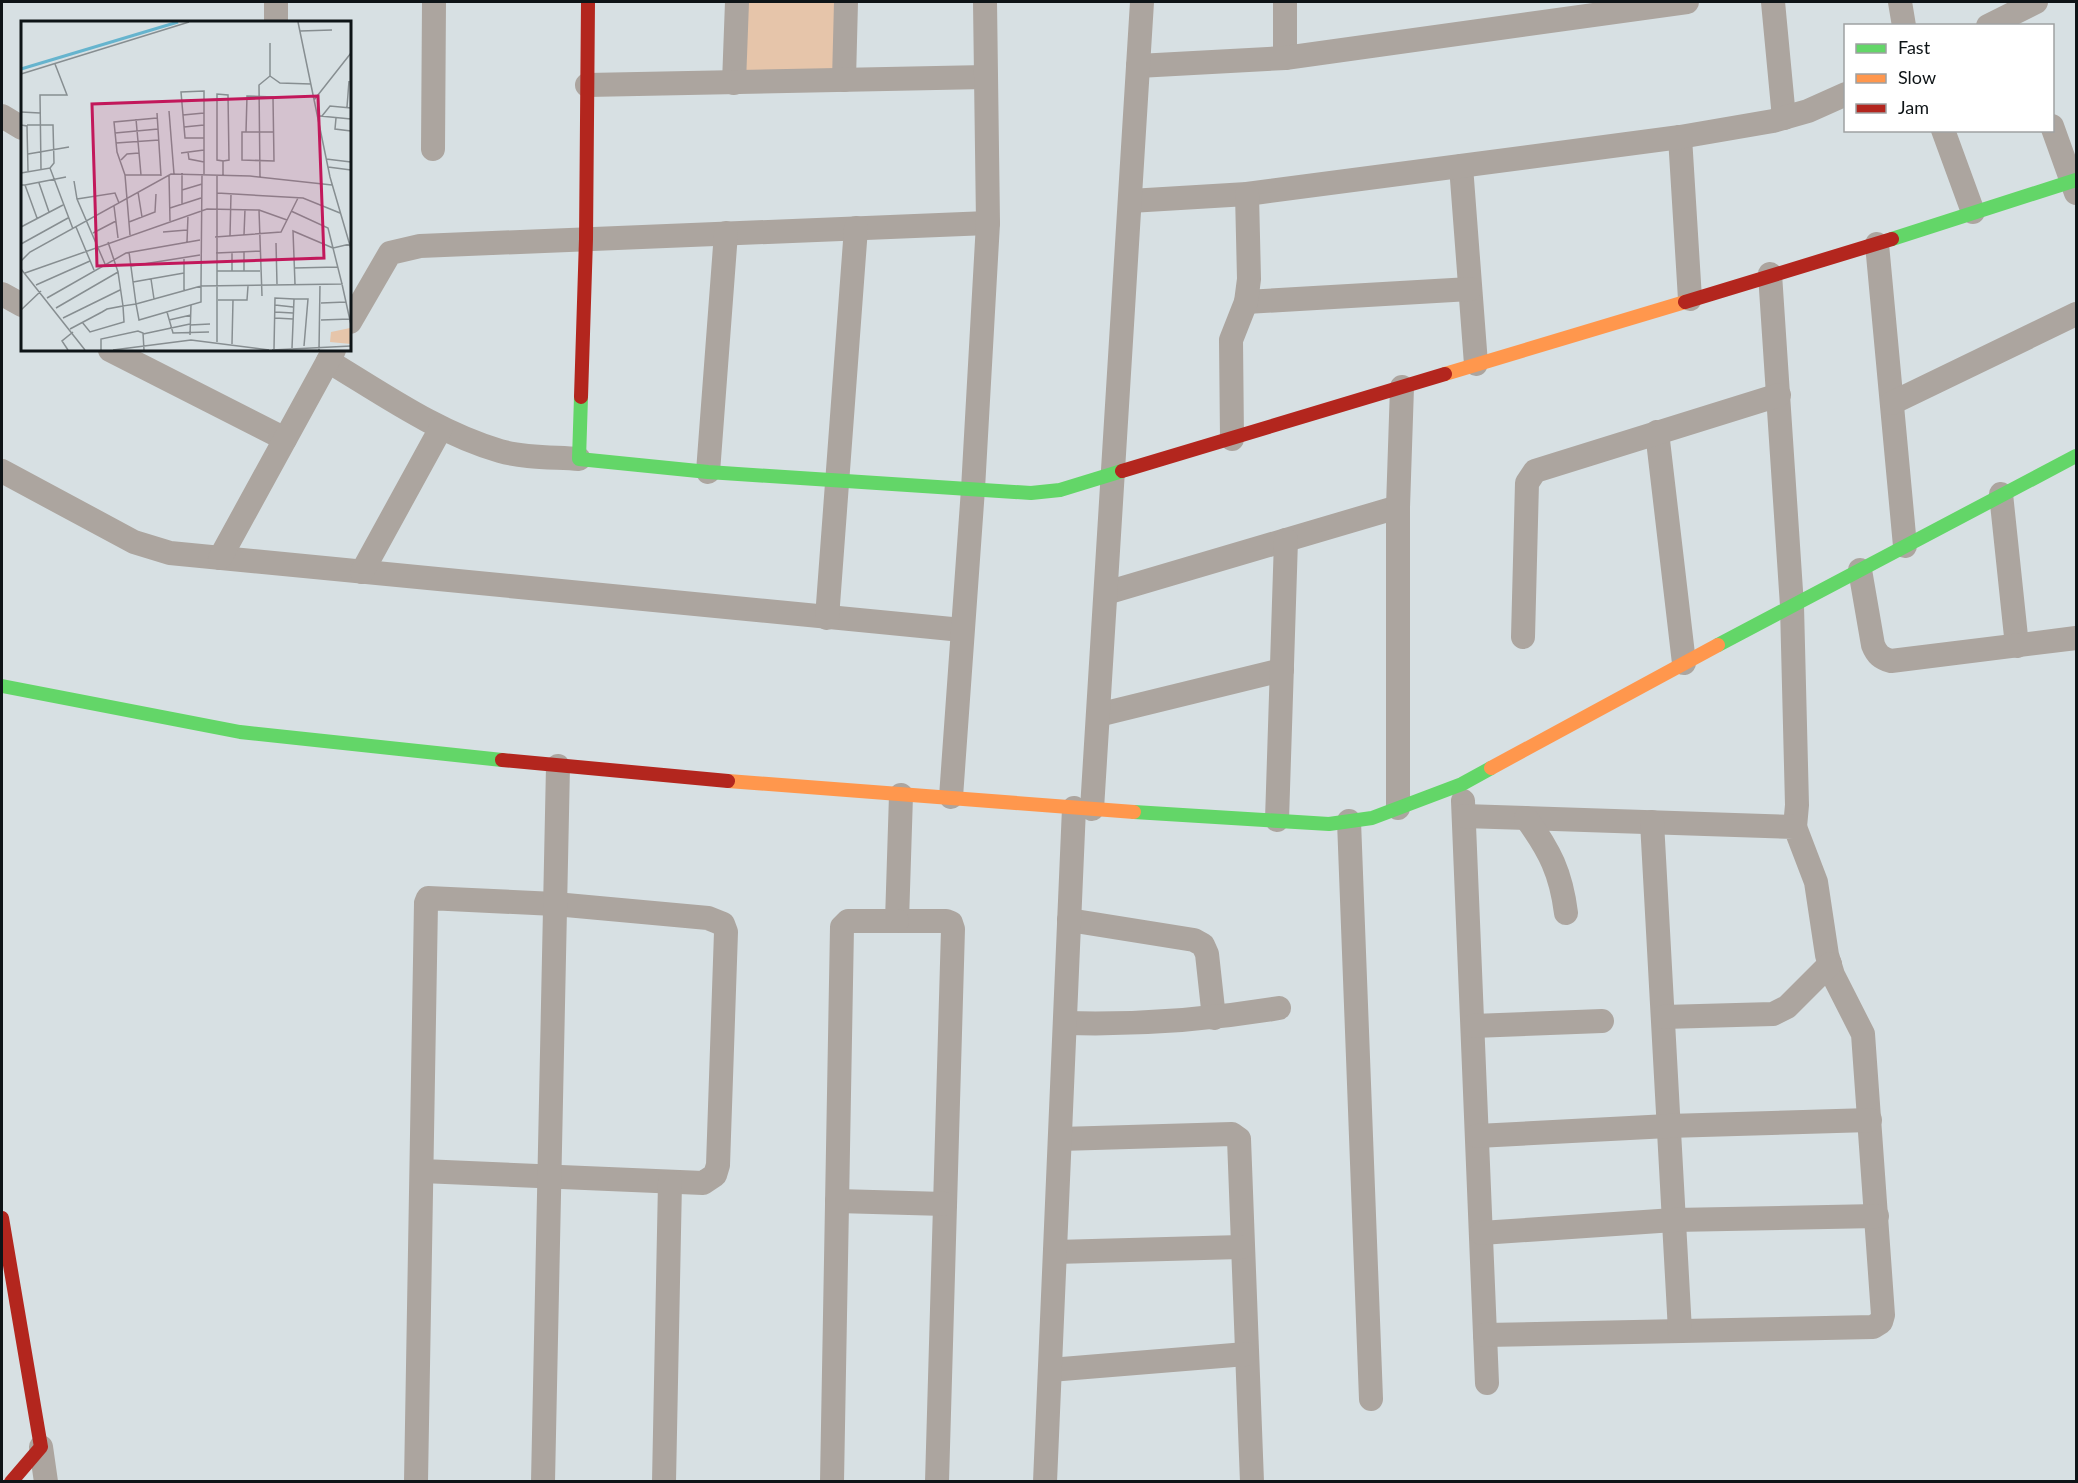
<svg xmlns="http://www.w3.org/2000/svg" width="2078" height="1483" font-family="Lato,sans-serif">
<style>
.green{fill:#e6c5aa}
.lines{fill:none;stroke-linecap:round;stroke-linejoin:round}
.street{stroke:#aca59f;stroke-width:24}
.fast{stroke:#63d668;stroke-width:14}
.slow{stroke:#ff974d;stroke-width:14}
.jam{stroke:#b3261e;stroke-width:14}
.inset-river{fill:none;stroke:#66b4ce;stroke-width:3}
.inset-road{fill:none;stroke:#878e91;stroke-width:1.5}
.view{fill:#c2185b;fill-opacity:0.15;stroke:#c2185b;stroke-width:3}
.inset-edge{fill:none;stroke:#0e1417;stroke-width:3}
</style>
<rect width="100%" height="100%" fill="#d7e0e3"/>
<path class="green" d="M 747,2 L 837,2 L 834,70 L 746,71 Z"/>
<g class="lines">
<g class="street">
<path d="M 276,2 L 276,22"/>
<path d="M 1773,2 L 1784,118"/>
<path d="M 1900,2 L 1904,26"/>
<path d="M 1988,26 L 2036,2"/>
<path d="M 1285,58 L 1285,2"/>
<path d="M 1138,66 L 1285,58 L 1687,2"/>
<path d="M 844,80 L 846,2"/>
<path d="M 734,83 L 737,2"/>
<path d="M 587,85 L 986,77"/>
<path d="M 2,116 L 22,128"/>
<path d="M 2052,126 L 2076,193"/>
<path d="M 1943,130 L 1973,212"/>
<path d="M 1680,137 L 1690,299"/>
<path d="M 433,149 L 434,2"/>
<path d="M 1461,166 L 1476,364"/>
<path d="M 1130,201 L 1247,194 L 1680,137 L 1773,121 L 1808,111 L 1846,94"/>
<path d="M 1877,244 L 1905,546"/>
<path d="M 1770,274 L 1792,606 L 1797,805 L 1795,827"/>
<path d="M 2,294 L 22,305"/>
<path d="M 1246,302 L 1470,289"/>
<path d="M 350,322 L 390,253 L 420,246 L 988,223"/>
<path d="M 110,350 L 285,439"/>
<path d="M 328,361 C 383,394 438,433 500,451 C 525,458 553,457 579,459"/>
<path d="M 1892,403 L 2076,314"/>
<path d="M 1657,432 L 1684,663"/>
<path d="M 1232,439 L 1231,340 L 1246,302 L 1249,279 L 1247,194"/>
<path d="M 2,471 L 134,542 L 170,553 L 962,630"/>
<path d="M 708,472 L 726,233"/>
<path d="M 2001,494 L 2017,646"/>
<path d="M 220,558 L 334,350"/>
<path d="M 1860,570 L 1873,645 C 1877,655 1881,658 1891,661 L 2076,638"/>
<path d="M 362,572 L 441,428"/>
<path d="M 1106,593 L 1398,507"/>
<path d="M 827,618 L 856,228"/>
<path d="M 1523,637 L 1527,483 L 1535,471 L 1779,395"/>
<path d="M 1098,715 L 1282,670"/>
<path d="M 901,795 L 897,921 L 946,921 L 951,923 L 953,929 L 937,1482"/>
<path d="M 951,797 L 973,489 L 988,223 L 985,2"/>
<path d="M 1463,801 L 1487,1383"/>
<path d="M 1398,808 L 1398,507 L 1402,387"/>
<path d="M 1092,809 L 1142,2"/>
<path d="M 1464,816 L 1795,827 L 1816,882 L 1827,955 L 1833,975 L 1863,1034 L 1883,1315 L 1881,1322 L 1873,1327 L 1485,1335"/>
<path d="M 1526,818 C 1550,851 1561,873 1566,913"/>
<path d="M 1277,820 L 1286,540"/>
<path d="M 1349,821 L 1371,1399"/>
<path d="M 1652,822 L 1680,1331"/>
<path d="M 1069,920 L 1194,940 L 1203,945 L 1207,954 L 1214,1018"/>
<path d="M 1663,1017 L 1773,1014 L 1787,1007 L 1830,964"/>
<path d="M 1065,1023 C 1137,1025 1208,1020 1279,1008"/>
<path d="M 1473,1026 L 1602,1021"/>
<path d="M 1477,1136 L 1668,1126 L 1870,1120"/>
<path d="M 1060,1139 L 1232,1134 L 1239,1139 L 1252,1482"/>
<path d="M 837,1201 L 945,1204"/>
<path d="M 1481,1233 L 1674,1220 L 1877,1216"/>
<path d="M 1055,1252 L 1241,1247"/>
<path d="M 1050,1370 L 1246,1354"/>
<path d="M 41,1447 L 46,1482"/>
<path d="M 416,1482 L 426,903 L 428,898 L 555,904 L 708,918 L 723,924 L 726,932 L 718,1165 L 715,1175 L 703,1183 L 422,1171"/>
<path d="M 543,1482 L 558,766"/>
<path d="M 664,1482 L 670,1182"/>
<path d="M 832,1482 L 842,927 L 848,921 L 897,921"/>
<path d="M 1045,1482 L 1074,808"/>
</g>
<g class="fast">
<path d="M 1892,239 L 2076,180"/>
<path d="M 581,397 L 579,459 L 708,472 L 1031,493 L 1060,490 L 1122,471"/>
<path d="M 1718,645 L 2076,456"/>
<path d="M 2,686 L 240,732 L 502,760"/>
<path d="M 1134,812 L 1329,824 L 1372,818 L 1462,784 L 1491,768"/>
</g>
<g class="slow">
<path d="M 1445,374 L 1685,302"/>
<path d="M 1491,768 L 1718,645"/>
<path d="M 728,781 L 1134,812"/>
</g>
<g class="jam">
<path d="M 1685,302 L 1892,239"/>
<path d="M 581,397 L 586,239 L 588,2"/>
<path d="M 1122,471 L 1445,374"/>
<path d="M 502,760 L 728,781"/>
<path d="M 2,1218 L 41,1447 L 11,1482"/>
</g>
</g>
<g transform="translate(21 21)">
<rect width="330" height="330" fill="#d7e0e3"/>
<path d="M 329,307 L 330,323 L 309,321 L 310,311 Z" fill="#e6c5aa"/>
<path class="inset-river" d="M 0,48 L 157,1"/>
<path class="inset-road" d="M 277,1 L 309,156 L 330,228M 279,10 L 311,9M 0,53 L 168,1M 249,55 L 259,62 L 290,63M 293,79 L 330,32M 326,86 L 328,60M 148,90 L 153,153M 0,91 L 19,92M 136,92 L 140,155M 162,94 L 183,92M 299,95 L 330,98M 301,95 L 309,85 L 330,87M 136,97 L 93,101 L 96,131 L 104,154 L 140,154M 315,97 L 314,108 L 330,110M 115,98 L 120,154M 0,104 L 6,105 L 7,150M 6,104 L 32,104 L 33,142 L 29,147M 163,106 L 183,104M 225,111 L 226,75 L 252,76 L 252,77 L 253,140 L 221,139 L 221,111 L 253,111M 94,112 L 137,108M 95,122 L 138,119M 167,131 L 168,138 L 183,141M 160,132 L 183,129M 7,133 L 48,126M 305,138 L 330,141M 100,139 L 106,133 L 118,132M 202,140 L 208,139 L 207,74 L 196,73 L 196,139 L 202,140 L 202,154M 307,146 L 330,149M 20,148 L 19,74 L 46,74 L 34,43M 0,152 L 29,147 L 52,208M 161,152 L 161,183M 181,153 L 180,265 L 321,263 L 312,227 L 329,223M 183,153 L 183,70 L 160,71 L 164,117 L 183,117M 104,154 L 109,214M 148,154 L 149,200M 239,156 L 238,64 L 249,55 L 249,22M 53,160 L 56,178 L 84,243M 18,162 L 28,191M 0,164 L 4,164 L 16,197M 4,164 L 45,156M 161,169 L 181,163M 117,171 L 121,196M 196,172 L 282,177 L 319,192M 56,178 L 94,172 L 98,182M 93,185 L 97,217M 149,187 L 180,177M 238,189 L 266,199M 270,190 L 307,207 L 312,227M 108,201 L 134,191 L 135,173M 0,206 L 42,184M 55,206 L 73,249M 142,211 L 166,209M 72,212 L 95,200M 223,214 L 224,188M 209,215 L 210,173M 194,216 L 260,211 L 277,177M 87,221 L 97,251M 166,221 L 167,194M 255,222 L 256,263M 0,223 L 47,197M 211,231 L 211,250M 223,231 L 223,250M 195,232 L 239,230M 163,236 L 163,269M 0,240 L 9,231 L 150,153 L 229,155 L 311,164M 110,245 L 179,234M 273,247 L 317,246M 0,248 L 64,329M 196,250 L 239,250M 4,252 L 186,188 L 238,189 L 241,275M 130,258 L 133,278M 112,261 L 163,252M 274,263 L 272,210 L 312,227M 321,263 L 330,304M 15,264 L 69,240M 26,277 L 105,232 L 179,219M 273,278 L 287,278 L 283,325M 197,279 L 212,279 L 211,323M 212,279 L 226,279 L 227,265M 300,282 L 325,281M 254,284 L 272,286M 35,287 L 97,251 L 102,285 L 115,283 L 180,265 L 180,281 L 118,299 L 115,283 L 108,231M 0,289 L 20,270M 146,291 L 152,312 L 188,311M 254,291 L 272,292M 42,297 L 99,269M 254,297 L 272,298M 148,299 L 170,294M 300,299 L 329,298M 169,304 L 189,303M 49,308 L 81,291 L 86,288 L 102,285 L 103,301 L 69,311 L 61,301M 122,313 L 169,303M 169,314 L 170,284M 196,321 L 196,154M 253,328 L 254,277 L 273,278 L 271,327M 47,329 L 41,320 L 52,311M 80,329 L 80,318 L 117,310 L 122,312 L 123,329M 92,329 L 170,319 L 248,329M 251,329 L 330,325M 298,329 L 299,263"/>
<path class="view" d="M 297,75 L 303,237 L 76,245 L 71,83 Z"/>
<rect width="330" height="330" class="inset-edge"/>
</g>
<rect width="2078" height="1483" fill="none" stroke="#0e1417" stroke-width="6"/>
<rect x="1844" y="24" width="210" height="108" fill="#ffffff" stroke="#9fa1a2" stroke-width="1.5"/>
<rect x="1856" y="44" width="30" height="9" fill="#63d668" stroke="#9fa1a2" stroke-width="1.5"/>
<text x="1898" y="54" font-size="18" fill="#0e1417">Fast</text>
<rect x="1856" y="74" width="30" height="9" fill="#ff974d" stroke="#9fa1a2" stroke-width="1.5"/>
<text x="1898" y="84" font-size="18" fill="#0e1417">Slow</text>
<rect x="1856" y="104" width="30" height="9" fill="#b3261e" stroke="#9fa1a2" stroke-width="1.5"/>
<text x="1898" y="114" font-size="18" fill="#0e1417">Jam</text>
</svg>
